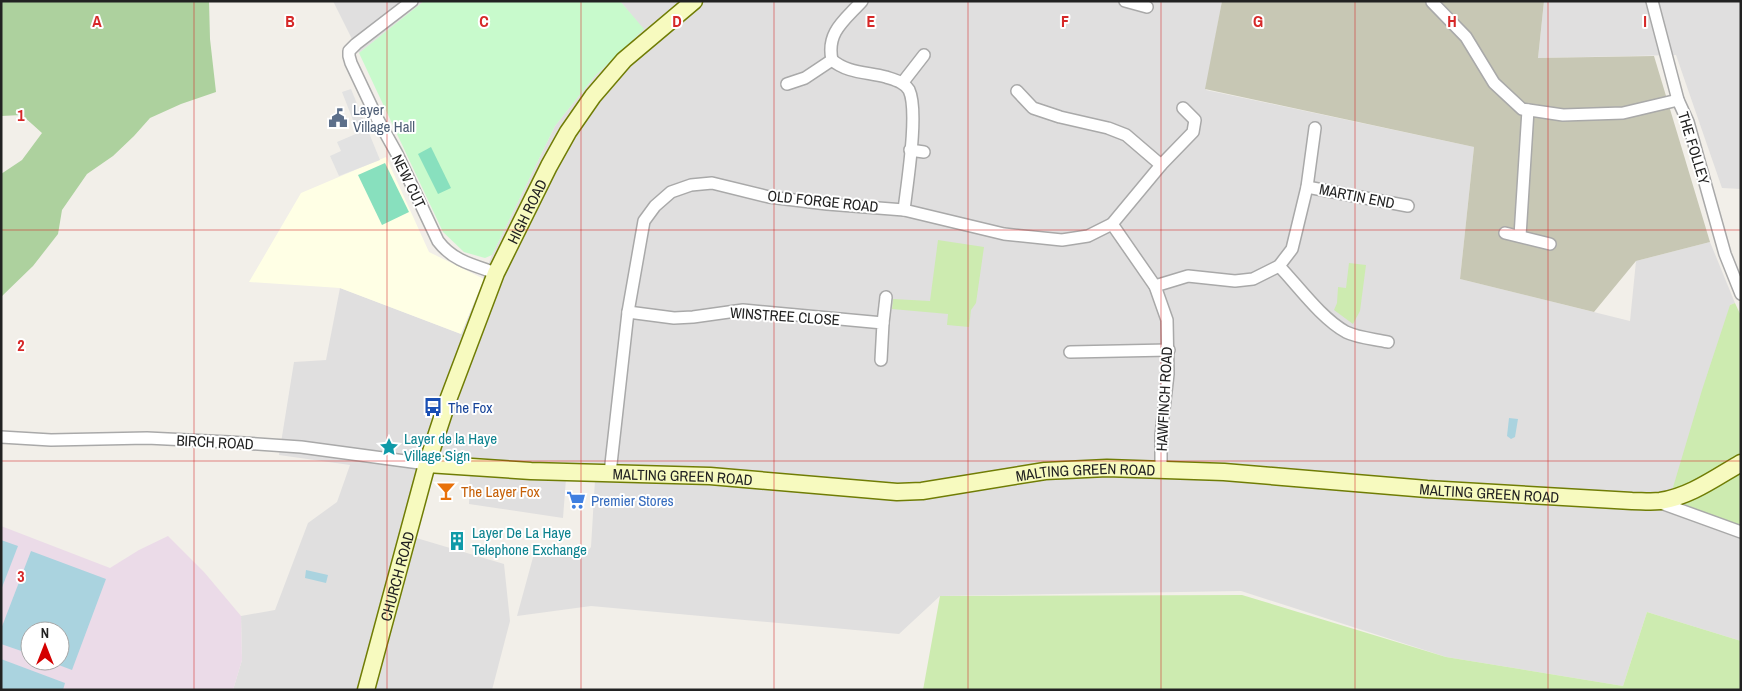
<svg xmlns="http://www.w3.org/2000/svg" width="1742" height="691" font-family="'Archivo Narrow',sans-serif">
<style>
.residential{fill:#e0dfdf}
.industrial{fill:#ebdbe8;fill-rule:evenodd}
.education{fill:#ffffe5}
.construction{fill:#c7c7b4}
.grass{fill:#cdebb0}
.forest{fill:#add19e}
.park{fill:#c8facc}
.pitch{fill:#88e0be}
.parking{fill:#e2e2e2}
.water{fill:#aad3df}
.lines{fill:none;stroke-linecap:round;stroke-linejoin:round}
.street-casing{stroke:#a9a9a9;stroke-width:14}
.secondary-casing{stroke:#707d05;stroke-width:19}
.street{stroke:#fff;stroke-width:11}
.secondary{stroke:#f7fabf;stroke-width:16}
.grid{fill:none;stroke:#d62828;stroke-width:1;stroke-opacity:0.55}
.labels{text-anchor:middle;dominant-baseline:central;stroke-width:4;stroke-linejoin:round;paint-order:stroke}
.service-label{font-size:15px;fill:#4e5e75;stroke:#fff;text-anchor:start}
.street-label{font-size:15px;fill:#222;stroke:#fff}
.transit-label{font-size:15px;fill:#164399;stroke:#fff;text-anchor:start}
.culture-label{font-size:15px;fill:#0d838f;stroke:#fff;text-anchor:start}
.food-label{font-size:15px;fill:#c56008;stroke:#fff;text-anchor:start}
.shop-label{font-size:15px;fill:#366cbe;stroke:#fff;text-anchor:start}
.grid-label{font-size:16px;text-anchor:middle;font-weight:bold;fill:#d62828;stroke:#fff;stroke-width:4;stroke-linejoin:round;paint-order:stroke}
</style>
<rect width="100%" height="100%" fill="#f2efe9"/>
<g class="residential">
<path d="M 333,1 L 424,1 L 359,53 Z"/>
<path d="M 620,1 L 1222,1 L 1206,90 L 1474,147 L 1460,279 L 1630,321 L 1636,261 L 1710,242 L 1735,303 L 1730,305 L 1741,526 L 1741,641 L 1647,612 L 1623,686 L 1446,657 L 1241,591 L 940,596 L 899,634 L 591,606 L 517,616 L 535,550 L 583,557 L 591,547 L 595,480 L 566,479 L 563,518 L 469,504 L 470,473 L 431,469 L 413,537 L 504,564 L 510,621 L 492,690 L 233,690 L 242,660 L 241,616 L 275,610 L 308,523 L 337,502 L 350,465 L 279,455 L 294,362 L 326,360 L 340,288 L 461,334 L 492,255 L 555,126 L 594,77 L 643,29 Z"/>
<path d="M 1544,1 L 1741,1 L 1741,189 L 1722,188 L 1676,55 L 1538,58 Z"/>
</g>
<path class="industrial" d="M 1,526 L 110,568 L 139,550 L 168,536 L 204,572 L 241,616 L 242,660 L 233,690 L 1,690 ZM 30,631 L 60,631 L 60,661 L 30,661 Z"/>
<path class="education" d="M 386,157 L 429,252 L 484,279 L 461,334 L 340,288 L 249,282 L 301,193 Z"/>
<path class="construction" d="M 1222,1 L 1544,1 L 1538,58 L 1654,56 L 1710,242 L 1636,261 L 1594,312 L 1460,279 L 1474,147 L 1205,89 Z"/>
<g class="grass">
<path d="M 938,240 L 984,247 L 976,303 L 971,310 L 969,327 L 947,325 L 948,314 L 892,309 L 893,299 L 930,301 Z"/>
<path d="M 1349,263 L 1366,265 L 1360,311 L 1353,324 L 1334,310 L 1337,303 L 1338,287 L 1346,288 Z"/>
<path d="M 1735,303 L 1741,316 L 1741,456 L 1671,494 L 1702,390 L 1730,305 Z"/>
<path d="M 1741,469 L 1741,526 L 1683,506 L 1680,503 Z"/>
<path d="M 1242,595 L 1446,657 L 1623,686 L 1647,612 L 1741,641 L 1741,690 L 923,690 L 940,596 Z"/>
</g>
<path class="forest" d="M 1,1 L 209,1 L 210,39 L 216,92 L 181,104 L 150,118 L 134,136 L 113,156 L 87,174 L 62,210 L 58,234 L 33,266 L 1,297 L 1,174 L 22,160 L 42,133 L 22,115 L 1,116 Z"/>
<path class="park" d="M 424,1 L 620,1 L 644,29 L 594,77 L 555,126 L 492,255 L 485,258 L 464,252 L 443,232 L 359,53 Z"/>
<g class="pitch">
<path d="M 431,147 L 451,188 L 438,194 L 418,154 Z"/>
<path d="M 385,163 L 409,212 L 382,225 L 358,175 Z"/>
</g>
<path class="parking" d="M 351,89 L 380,160 L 339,176 L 330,156 L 341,151 L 337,142 L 358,133 L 342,92 Z"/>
<g class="water">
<path d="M 1509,418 L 1518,419 L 1515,437 L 1511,439 L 1507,436 Z"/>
<path d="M 1,540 L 18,546 L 1,590 Z"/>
<path d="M 31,551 L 106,579 L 72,670 L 48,661 L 60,661 L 60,631 L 30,631 L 30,654 L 1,644 L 1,629 Z"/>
<path d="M 306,570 L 328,575 L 326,583 L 305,578 Z"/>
<path d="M 1,659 L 65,683 L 63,690 L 1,690 Z"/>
</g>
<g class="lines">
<g class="street-casing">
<g id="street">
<path d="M 412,1 L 356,44 L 349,51 L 349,56 L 351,63 L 377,118 L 397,154 L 438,241 C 453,261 473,265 496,273"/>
<path d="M 862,1 C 845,20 826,32 832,60 C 847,73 867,72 886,77 C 895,80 904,82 909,90 C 919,111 907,184 904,210"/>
<path d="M 1125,1 L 1147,7"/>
<path d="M 1652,1 L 1678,100 L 1688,122 L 1725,254 L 1741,294"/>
<path d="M 1432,2 L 1466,37 L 1494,83 L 1522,109 L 1563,115 L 1623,113 L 1678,100"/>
<path d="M 903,82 L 924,55"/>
<path d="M 787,84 L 805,78 L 832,60"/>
<path d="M 1017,91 L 1033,108 L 1060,117 L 1108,128 L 1126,135 L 1161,165"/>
<path d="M 910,150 L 924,152"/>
<path d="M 1307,187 L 1408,206"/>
<path d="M 1112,224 L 1155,286 L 1167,320 L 1168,374 L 1161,435 L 1161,470"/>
<path d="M 1505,233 L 1550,244"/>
<path d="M 1520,236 L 1528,110"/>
<path d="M 1279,266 C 1299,287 1321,318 1346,332 C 1358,338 1375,339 1388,342"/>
<path d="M 1155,286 L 1188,276 L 1235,281 L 1253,279 L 1279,266 L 1292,249 L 1307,187 L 1315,128"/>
<path d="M 628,312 L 674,318 L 693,317 L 743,310 L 883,323 L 881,360"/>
<path d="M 883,323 L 886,297"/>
<path d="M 1070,352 L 1169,350"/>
<path d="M 1,437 L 51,440 L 147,438 L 229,442 L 301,447 L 427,464"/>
<path d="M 610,473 L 628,312 L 644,221 L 655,206 L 671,192 L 691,185 L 712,183 L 769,197 L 827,204 L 904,210 L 1004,234 L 1062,240 L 1088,236 L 1112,224 L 1161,165 L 1193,132 L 1195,120 L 1183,108"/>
<path d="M 1658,502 L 1741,532"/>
</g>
</g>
<g class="secondary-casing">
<g id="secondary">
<path id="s1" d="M 427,464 L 531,471 L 710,476 L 897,492 L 922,491 L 1045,471 L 1107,468 L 1224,472 L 1427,489 L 1632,501 C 1641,501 1651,502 1660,501 C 1689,497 1715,478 1741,463"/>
<path id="s2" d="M 366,690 L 427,464 L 448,400 L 496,273 L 549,166 L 568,132 L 593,96 L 624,60 L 694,1"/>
</g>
</g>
<use href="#street" class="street"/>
<use href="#secondary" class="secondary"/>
</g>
<path class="grid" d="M 194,1 L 194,690M 387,1 L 387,690M 581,1 L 581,690M 774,1 L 774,690M 968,1 L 968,690M 1161,1 L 1161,690M 1355,1 L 1355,690M 1548,1 L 1548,690M 1,230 L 1741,230M 1,461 L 1741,461"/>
<defs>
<g id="civic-bare" transform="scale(1.5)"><path d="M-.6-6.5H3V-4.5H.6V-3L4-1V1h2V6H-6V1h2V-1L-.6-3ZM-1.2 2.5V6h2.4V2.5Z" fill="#5c6f8a" stroke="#fff" stroke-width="2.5" paint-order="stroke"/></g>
<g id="bus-bare" transform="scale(1.5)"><path d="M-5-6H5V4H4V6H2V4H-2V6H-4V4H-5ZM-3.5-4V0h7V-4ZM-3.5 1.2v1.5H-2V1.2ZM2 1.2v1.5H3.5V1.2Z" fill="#1a4fb4" stroke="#fff" stroke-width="2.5" paint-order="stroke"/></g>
<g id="sight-bare" transform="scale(1.5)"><path d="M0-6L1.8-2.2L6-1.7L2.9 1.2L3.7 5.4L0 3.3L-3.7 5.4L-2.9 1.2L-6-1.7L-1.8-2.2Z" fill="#0f9aa8" stroke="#fff" stroke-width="2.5" paint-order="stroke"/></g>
<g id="bar-bare" transform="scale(1.5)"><path d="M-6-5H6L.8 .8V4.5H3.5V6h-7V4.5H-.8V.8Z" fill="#e8710a" stroke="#fff" stroke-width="2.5" paint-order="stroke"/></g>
<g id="supermarket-bare" transform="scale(1.5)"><path d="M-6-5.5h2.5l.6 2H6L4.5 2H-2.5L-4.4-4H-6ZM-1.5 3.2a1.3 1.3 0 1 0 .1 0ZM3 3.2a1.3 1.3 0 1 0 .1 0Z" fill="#3f7fe0" stroke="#fff" stroke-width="2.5" paint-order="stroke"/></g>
<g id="building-bare" transform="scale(1.5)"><path d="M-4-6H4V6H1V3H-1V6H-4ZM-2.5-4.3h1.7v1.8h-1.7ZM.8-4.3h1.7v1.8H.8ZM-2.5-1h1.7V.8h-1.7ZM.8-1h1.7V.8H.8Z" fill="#0f9aa8" stroke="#fff" stroke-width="2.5" paint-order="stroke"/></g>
</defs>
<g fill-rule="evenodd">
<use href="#civic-bare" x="338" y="118"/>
<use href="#bus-bare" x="433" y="407"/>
<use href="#sight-bare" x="389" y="447"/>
<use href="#bar-bare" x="446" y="491"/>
<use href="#supermarket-bare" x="576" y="500"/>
<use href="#building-bare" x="457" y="541"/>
</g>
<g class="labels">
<g class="service-label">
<text x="353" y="109">Layer<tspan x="353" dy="17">Village Hall</tspan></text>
</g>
<g class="street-label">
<text transform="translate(1694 148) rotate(73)">THE FOLLEY</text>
<text transform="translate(409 181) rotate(64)">NEW CUT</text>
<text transform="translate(1357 196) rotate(11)">MARTIN END</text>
<text transform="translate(823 201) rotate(6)">OLD FORGE ROAD</text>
<text stroke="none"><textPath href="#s2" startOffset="506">HIGH ROAD</textPath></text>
<text transform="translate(785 316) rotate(4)">WINSTREE CLOSE</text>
<text transform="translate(1164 399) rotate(-87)">HAWFINCH ROAD</text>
<text transform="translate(215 442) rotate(3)">BIRCH ROAD</text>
<text stroke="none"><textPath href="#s1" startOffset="661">MALTING GREEN ROAD</textPath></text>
<text stroke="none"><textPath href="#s1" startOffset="256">MALTING GREEN ROAD</textPath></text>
<text stroke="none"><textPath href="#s1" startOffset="1066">MALTING GREEN ROAD</textPath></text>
<text stroke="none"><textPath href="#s2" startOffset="118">CHURCH ROAD</textPath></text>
</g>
<g class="transit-label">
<text x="448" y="407">The Fox</text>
</g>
<g class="culture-label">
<text x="404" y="438">Layer de la Haye<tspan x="404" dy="17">Village Sign</tspan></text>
<text x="472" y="532">Layer De La Haye<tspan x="472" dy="17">Telephone Exchange</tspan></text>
</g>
<g class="food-label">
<text x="461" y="491">The Layer Fox</text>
</g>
<g class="shop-label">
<text x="591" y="500">Premier Stores</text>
</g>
</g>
<g class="grid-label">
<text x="97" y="27">A</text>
<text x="290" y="27">B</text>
<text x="484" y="27">C</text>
<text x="677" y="27">D</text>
<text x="871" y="27">E</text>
<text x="1065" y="27">F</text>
<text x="1258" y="27">G</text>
<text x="1452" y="27">H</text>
<text x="1645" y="27">I</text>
<text x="21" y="121">1</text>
<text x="21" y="351">2</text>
<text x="21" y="582">3</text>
</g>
<rect width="1742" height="691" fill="none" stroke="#222222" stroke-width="5"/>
<g transform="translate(45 646)"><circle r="24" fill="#ffffff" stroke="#a7a7a7"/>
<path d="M0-4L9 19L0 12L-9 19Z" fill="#d40000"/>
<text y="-8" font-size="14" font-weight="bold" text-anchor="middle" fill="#222222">N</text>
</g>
</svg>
